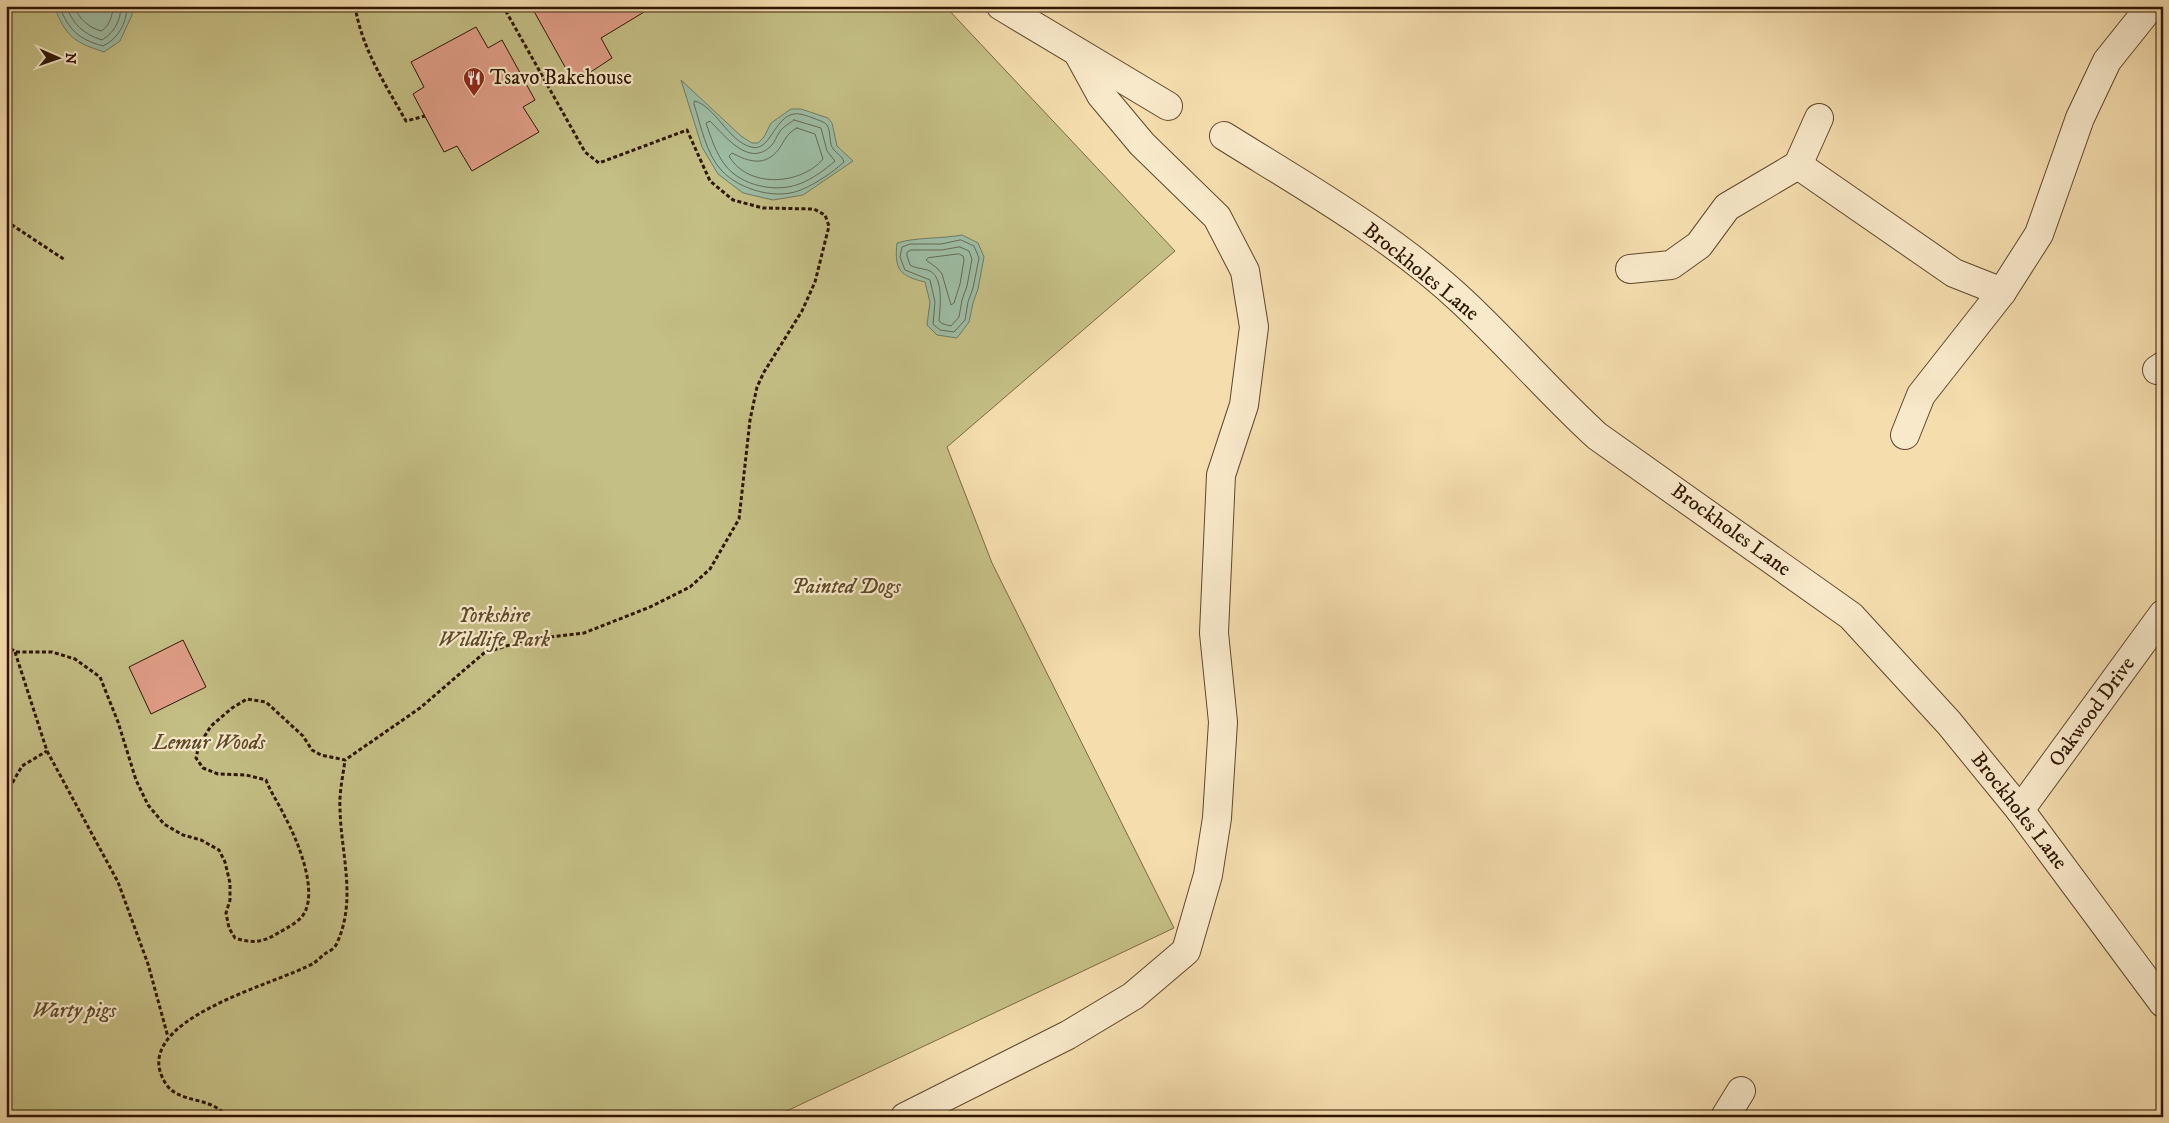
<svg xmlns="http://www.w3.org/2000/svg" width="2169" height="1123" font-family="'IM FELL DW Pica',serif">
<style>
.green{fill:#c4bf85;stroke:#7a6a42}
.water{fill:#9dbda5;stroke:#717a63}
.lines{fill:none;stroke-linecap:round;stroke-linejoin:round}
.shore{stroke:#666a52;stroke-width:1}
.building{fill:#e19e88;stroke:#2f1600}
.minor-casing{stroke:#60482c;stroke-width:30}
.path{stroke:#2f1600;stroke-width:3;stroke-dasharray:4 2.5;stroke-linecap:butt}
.minor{stroke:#f8e9ca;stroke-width:28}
.labels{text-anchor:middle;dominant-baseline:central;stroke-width:4.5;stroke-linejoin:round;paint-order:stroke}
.poi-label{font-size:21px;fill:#2f1600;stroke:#f8e9ca;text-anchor:start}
.street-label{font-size:21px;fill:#2f1600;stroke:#f8e9ca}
.park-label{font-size:21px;font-style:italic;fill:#5c4928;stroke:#f8e9ca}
</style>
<rect width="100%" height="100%" fill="#f5ddae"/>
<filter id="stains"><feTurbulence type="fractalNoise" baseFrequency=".004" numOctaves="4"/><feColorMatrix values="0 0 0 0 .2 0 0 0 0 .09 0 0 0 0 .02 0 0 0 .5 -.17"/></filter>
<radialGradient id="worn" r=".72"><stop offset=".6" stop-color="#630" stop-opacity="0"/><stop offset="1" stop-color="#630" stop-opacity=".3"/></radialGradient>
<path class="green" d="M 6,6 L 945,6 L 1175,251 L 947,447 L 992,563 L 1174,928 L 774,1117 L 6,1117 Z"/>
<g class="water">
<path d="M 54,6 L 132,6 L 132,15 L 120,41 L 104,52 C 74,42 66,37 54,6 Z"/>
<path d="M 681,80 L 741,136 L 752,143 L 758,143 L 764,137 L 771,123 L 791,109 L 801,109 L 828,118 L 832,123 L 837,146 L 853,161 L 803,195 L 773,200 L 743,193 L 718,174 L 702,147 Z"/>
<path d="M 962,235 L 978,243 L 984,257 L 978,289 L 973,303 L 969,322 L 957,338 L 937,335 L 927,325 L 930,302 L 925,282 C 900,276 894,270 897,243 C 916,237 941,239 962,235 Z"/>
</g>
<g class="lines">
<g class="shore">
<path d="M 59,6 C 69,30 78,39 103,46 C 118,39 127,23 127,6"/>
<path d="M 66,6 C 73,24 83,34 102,40 C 114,33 121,20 121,6"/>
<path d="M 74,6 C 79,19 88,27 101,31 C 109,27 113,15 113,6"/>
<path d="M 695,101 C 716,107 728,141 751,147 C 770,153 774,117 794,114 C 800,113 807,116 813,118 C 817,120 824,121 827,125 C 831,131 829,141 832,147 C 835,153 842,155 844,162 C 833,172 817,183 803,189 C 778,201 740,190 722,171 C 706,154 701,126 694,104 Z"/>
<path d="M 794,120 L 821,128 L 827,151 L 835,161 C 826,169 811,180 799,184 C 776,193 741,186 725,165 C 716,153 711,138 706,123 L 710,121 C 725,136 749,168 771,146 C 775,142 776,137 779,133 C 782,127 789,124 794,120 Z"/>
<path d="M 797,128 L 815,134 L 823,159 C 801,185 748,189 729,156 L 732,153 C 749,162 765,167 779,149 C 785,140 787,133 797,128 Z"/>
<path d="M 961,240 L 974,246 L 979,258 L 973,288 L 968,302 L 965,320 L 954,332 L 940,330 L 933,324 L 935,302 L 930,280 L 905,270 L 900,257 L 902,247 L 910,244 L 941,244 Z"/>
<path d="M 960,247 L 969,251 L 972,259 L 967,286 L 962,300 L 959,317 L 951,326 L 943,324 L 939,321 C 940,308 944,278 930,271 C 923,268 917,269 910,265 L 907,256 L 907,252 L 911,250 L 941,250 Z"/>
<path d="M 959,254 L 963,256 L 964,260 L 960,284 L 954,303 L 951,305 L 942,274 L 937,268 L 926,260 L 928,258 Z"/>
</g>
</g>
<g class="building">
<path d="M 531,6 L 654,6 L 601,38 L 612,58 L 574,83 Z"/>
<path d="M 476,27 L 488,48 L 502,40 L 535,100 L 523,107 L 539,132 L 472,171 L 457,146 L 444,152 L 413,94 L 424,87 L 411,62 Z"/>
<path d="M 183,640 L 206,687 L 151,714 L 129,667 Z"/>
</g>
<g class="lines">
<g class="minor-casing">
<g id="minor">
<path d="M 1001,6 L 1168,106"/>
<path d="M 1224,136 C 1304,186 1394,237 1463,302 C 1509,345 1550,393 1597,436 L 1851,616 L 1949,723 L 2020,810 L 2163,1003"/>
<path d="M 1798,165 L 1819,118"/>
<path d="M 1630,269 L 1671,265 L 1699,245 L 1727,207 L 1798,165 L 1954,273 L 2002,292"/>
<path d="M 2157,370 L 2163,366"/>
<path d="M 1905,435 L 1921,395 L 2002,292 L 2039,234 L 2080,118 L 2107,61 L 2151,6"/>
<path d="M 2020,810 L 2163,614"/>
<path d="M 905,1117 L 1068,1035 L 1133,996 L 1186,951 L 1208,875 L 1217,818 L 1223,722 L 1214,633 L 1221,475 L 1244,405 L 1254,327 L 1245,271 L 1217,217 L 1142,144 L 1101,95 L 1078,53"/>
<path d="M 1725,1117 L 1741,1091"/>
</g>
</g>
<g class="path">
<path d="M 355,6 C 362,49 385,84 406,121 L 425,116"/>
<path d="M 6,221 L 65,260"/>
<path d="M 6,644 L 15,652 L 52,652 L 75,659 L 100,677 L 118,722 L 136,780 L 148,805 L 164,824 L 183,835 L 201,840 L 219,850 L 225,862 L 230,883 L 230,900 L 226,913 L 229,928 L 235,938 C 257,945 265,941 285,929 C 292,925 301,920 305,912 C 317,887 297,839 285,817 C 279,804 271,793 266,780 L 246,775 L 218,774 L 203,768 L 196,758 L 199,745 L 211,726 L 232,708 L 247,699 L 266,702 L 303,736 L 312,750 L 321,755 L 345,760 L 420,708 L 484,653 L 525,640 L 584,633 L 650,607 L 690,587 L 710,569 L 739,519 L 750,420 L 757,387 L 764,372 L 802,311 L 815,282 L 829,226 L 825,215 L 814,209 L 763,208 L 733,200 L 710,181 L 687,130 L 599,163 L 585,152 L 503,6"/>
<path d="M 15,652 L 47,751 L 118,882 L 148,964 L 168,1037"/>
<path d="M 6,794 L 22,766 L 47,751"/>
<path d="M 227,1117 C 212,1096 179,1104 166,1084 C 124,1020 278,984 314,963 C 318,960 322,956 326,953 C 330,951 335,948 337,943 C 357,899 341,855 340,809 C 339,793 343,776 345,760"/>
</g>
<use href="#minor" class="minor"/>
</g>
<defs>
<g id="restaurant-pin" transform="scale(1.125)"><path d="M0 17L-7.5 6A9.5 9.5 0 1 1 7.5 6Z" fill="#8f2418" stroke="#f8e9ca"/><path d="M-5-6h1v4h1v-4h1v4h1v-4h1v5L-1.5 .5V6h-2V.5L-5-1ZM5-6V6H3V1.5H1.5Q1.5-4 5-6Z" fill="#fff"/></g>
</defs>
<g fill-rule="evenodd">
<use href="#restaurant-pin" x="474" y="78"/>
</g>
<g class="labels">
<g class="poi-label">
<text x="490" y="78">Tsavo Bakehouse</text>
</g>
<g class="street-label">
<text transform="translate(1421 272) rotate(39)">Brockholes Lane</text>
<text transform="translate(1731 530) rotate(36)">Brockholes Lane</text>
<text transform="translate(2092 712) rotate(-54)">Oakwood Drive</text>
<text transform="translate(2019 811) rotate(52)">Brockholes Lane</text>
</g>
<g class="park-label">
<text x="846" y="587">Painted Dogs</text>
<text x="494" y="616">Yorkshire<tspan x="494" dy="24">Wildlife Park</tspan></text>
<text x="209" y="743">Lemur Woods</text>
<text x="74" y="1011">Warty pigs</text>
</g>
</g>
<rect width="2169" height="1123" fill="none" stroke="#f5ddae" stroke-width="25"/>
<rect x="8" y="8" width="2154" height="1108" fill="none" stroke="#2f1600" stroke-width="2.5"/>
<rect x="12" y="12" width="2144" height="1098" fill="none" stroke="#2f1600"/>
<g transform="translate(58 58) rotate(92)" stroke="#f8e9ca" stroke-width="4" paint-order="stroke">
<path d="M0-4L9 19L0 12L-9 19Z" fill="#2f1600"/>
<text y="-8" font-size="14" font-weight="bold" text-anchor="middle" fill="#2f1600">N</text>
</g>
<rect width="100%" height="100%" filter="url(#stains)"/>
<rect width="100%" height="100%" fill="url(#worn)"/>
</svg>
